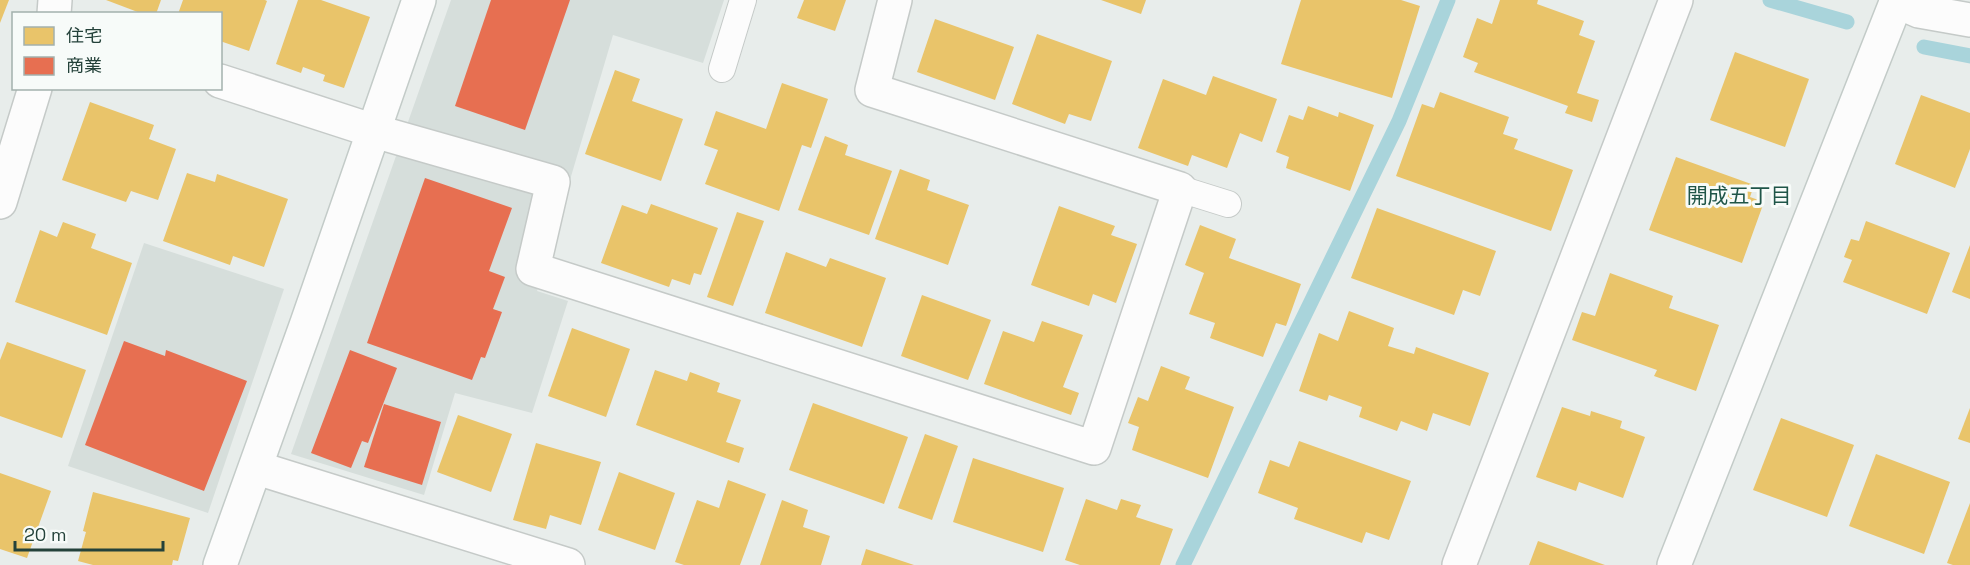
<svg xmlns="http://www.w3.org/2000/svg" width="1970" height="565" font-family="'Space Grotesk','Noto Sans JP',sans-serif">
<style>
.built{fill:#d6dedb}
.homes{fill:#e9c46a}
.shops{fill:#e76f51}
.lines{fill:none;stroke-linecap:round;stroke-linejoin:round}
.stream{stroke:#a9d4db;stroke-width:15}
.lane-casing{stroke:#c5cac8;stroke-width:28}
.street-casing{stroke:#c5cac8;stroke-width:36}
.secondary-casing{stroke:#c3cbc8;stroke-width:36}
.lane{stroke:#fcfcfc;stroke-width:26}
.street{stroke:#fcfcfc;stroke-width:33}
.secondary{stroke:#fcfcfc;stroke-width:33}
.labels{text-anchor:middle;dominant-baseline:central;stroke-width:6;stroke-linejoin:round;paint-order:stroke}
.neighbourhood-label{font-size:21px;fill:#1f5548;stroke:#f7fbf9}
</style>
<rect width="100%" height="100%" fill="#e8edeb"/>
<g class="built">
<path d="M 451,0 L 724,0 L 703,63 L 613,35 L 537,291 L 568,301 L 532,413 L 455,393 L 424,495 L 291,454 Z"/>
<path d="M 144,243 L 284,289 L 208,513 L 68,466 Z"/>
</g>
<g class="homes">
<path d="M 0,0 L 9,0 L 0,23 Z"/>
<path d="M 106,0 L 161,0 L 156,14 L 143,14 Z"/>
<path d="M 183,0 L 265,0 L 267,1 L 249,51 L 220,41 L 220,14 L 178,14 Z"/>
<path d="M 298,0 L 321,0 L 370,17 L 344,88 L 323,81 L 325,75 L 303,67 L 301,73 L 276,64 Z"/>
<path d="M 804,0 L 846,0 L 835,31 L 797,18 Z"/>
<path d="M 1101,0 L 1146,0 L 1141,14 Z"/>
<path d="M 1301,0 L 1401,0 L 1420,6 L 1392,98 L 1281,64 Z"/>
<path d="M 1500,0 L 1538,0 L 1537,4 L 1584,21 L 1579,35 L 1595,41 L 1577,93 L 1599,100 L 1592,122 L 1565,113 L 1568,106 L 1474,72 L 1478,63 L 1463,57 L 1477,18 L 1492,24 Z"/>
<path d="M 935,19 L 1014,47 L 995,100 L 917,72 Z"/>
<path d="M 1037,34 L 1112,61 L 1091,121 L 1069,114 L 1065,124 L 1012,104 Z"/>
<path d="M 1735,52 L 1809,79 L 1785,147 L 1710,120 Z"/>
<path d="M 615,70 L 640,79 L 632,101 L 683,119 L 661,181 L 585,154 Z"/>
<path d="M 1213,76 L 1277,99 L 1262,142 L 1240,133 L 1227,168 L 1192,155 L 1188,166 L 1138,148 L 1163,79 L 1206,95 Z"/>
<path d="M 782,83 L 828,99 L 811,148 L 802,145 L 779,211 L 705,184 L 718,150 L 704,145 L 716,111 L 766,129 Z"/>
<path d="M 1440,92 L 1509,117 L 1503,134 L 1518,139 L 1514,149 L 1573,170 L 1551,231 L 1396,176 L 1422,104 L 1434,108 Z"/>
<path d="M 1921,95 L 1970,113 L 1970,149 L 1955,188 L 1895,164 Z"/>
<path d="M 90,102 L 154,125 L 149,139 L 176,149 L 158,200 L 131,191 L 126,202 L 62,180 Z"/>
<path d="M 1308,106 L 1338,117 L 1339,112 L 1374,125 L 1350,191 L 1286,168 L 1289,157 L 1276,152 L 1289,115 L 1303,120 Z"/>
<path d="M 825,136 L 848,145 L 845,155 L 892,171 L 869,235 L 798,210 Z"/>
<path d="M 1676,157 L 1754,185 L 1750,197 L 1764,202 L 1742,263 L 1649,230 Z"/>
<path d="M 900,169 L 930,180 L 927,190 L 969,205 L 948,265 L 875,239 Z"/>
<path d="M 187,173 L 215,182 L 217,174 L 288,199 L 264,267 L 233,256 L 230,265 L 163,241 Z"/>
<path d="M 651,204 L 718,228 L 701,275 L 694,273 L 690,285 L 672,279 L 669,287 L 601,263 L 622,205 L 647,214 Z"/>
<path d="M 1059,206 L 1115,226 L 1111,235 L 1137,244 L 1116,303 L 1093,294 L 1089,306 L 1031,285 Z"/>
<path d="M 1377,208 L 1496,251 L 1480,296 L 1463,290 L 1454,315 L 1351,278 Z"/>
<path d="M 737,212 L 764,221 L 733,306 L 707,297 Z"/>
<path d="M 1866,221 L 1950,253 L 1927,314 L 1843,282 L 1852,260 L 1844,257 L 1851,239 L 1859,241 Z"/>
<path d="M 63,222 L 96,234 L 91,248 L 132,263 L 107,335 L 15,302 L 40,230 L 57,237 Z"/>
<path d="M 1200,225 L 1236,239 L 1229,258 L 1301,284 L 1286,326 L 1276,323 L 1263,357 L 1210,338 L 1215,323 L 1189,314 L 1204,273 L 1185,265 Z"/>
<path d="M 1970,245 L 1970,299 L 1952,292 Z"/>
<path d="M 786,252 L 826,267 L 830,258 L 886,278 L 862,347 L 765,313 Z"/>
<path d="M 1610,273 L 1673,296 L 1669,308 L 1719,325 L 1696,391 L 1654,376 L 1657,370 L 1572,340 L 1582,312 L 1595,316 Z"/>
<path d="M 922,295 L 991,320 L 968,380 L 901,356 Z"/>
<path d="M 1349,311 L 1394,328 L 1388,346 L 1414,354 L 1416,347 L 1489,373 L 1470,426 L 1433,413 L 1427,431 L 1401,421 L 1397,431 L 1359,417 L 1362,407 L 1329,395 L 1327,401 L 1299,391 L 1319,333 L 1338,341 Z"/>
<path d="M 1042,321 L 1083,335 L 1063,387 L 1079,393 L 1071,415 L 984,384 L 1003,331 L 1034,342 Z"/>
<path d="M 572,328 L 630,349 L 606,417 L 548,396 Z"/>
<path d="M 7,342 L 86,370 L 62,438 L 0,416 L 0,360 Z"/>
<path d="M 1161,366 L 1190,377 L 1185,389 L 1234,407 L 1208,478 L 1132,450 L 1139,427 L 1128,423 L 1138,397 L 1148,401 Z"/>
<path d="M 655,370 L 687,381 L 690,372 L 720,383 L 717,392 L 741,400 L 726,442 L 744,448 L 739,463 L 636,425 Z"/>
<path d="M 813,403 L 908,437 L 884,504 L 789,470 Z"/>
<path d="M 1562,407 L 1590,416 L 1591,411 L 1622,421 L 1620,428 L 1645,437 L 1623,498 L 1579,482 L 1576,491 L 1536,477 Z"/>
<path d="M 1970,408 L 1970,443 L 1958,439 Z"/>
<path d="M 458,415 L 512,434 L 491,492 L 437,472 Z"/>
<path d="M 1781,418 L 1854,445 L 1827,517 L 1753,490 Z"/>
<path d="M 925,434 L 958,446 L 932,520 L 898,508 Z"/>
<path d="M 1299,441 L 1411,481 L 1389,540 L 1366,532 L 1362,543 L 1294,519 L 1298,508 L 1258,493 L 1270,460 L 1289,467 Z"/>
<path d="M 536,443 L 601,462 L 581,525 L 550,515 L 546,529 L 513,520 Z"/>
<path d="M 1876,454 L 1950,482 L 1924,554 L 1849,526 Z"/>
<path d="M 973,458 L 1064,488 L 1043,552 L 953,522 Z"/>
<path d="M 619,472 L 675,493 L 655,550 L 598,530 Z"/>
<path d="M 0,473 L 51,491 L 27,558 L 0,549 Z"/>
<path d="M 728,480 L 766,494 L 740,565 L 684,565 L 675,562 L 697,500 L 719,508 Z"/>
<path d="M 93,492 L 190,518 L 178,561 L 173,560 L 172,565 L 93,565 L 78,561 L 86,532 L 83,531 Z"/>
<path d="M 1086,499 L 1117,510 L 1121,499 L 1141,505 L 1136,517 L 1173,529 L 1160,565 L 1080,565 L 1065,560 Z"/>
<path d="M 782,500 L 808,510 L 803,527 L 830,536 L 821,565 L 760,565 Z"/>
<path d="M 1970,503 L 1970,565 L 1953,565 L 1947,563 Z"/>
<path d="M 1538,541 L 1605,565 L 1529,565 Z"/>
<path d="M 866,549 L 914,565 L 861,565 Z"/>
</g>
<g class="shops">
<path d="M 491,0 L 570,0 L 525,130 L 455,106 Z"/>
<path d="M 425,178 L 512,208 L 489,271 L 505,277 L 493,309 L 502,312 L 485,358 L 481,357 L 472,380 L 367,343 Z"/>
<path d="M 124,341 L 165,356 L 166,350 L 247,381 L 204,491 L 85,445 Z"/>
<path d="M 350,350 L 397,368 L 368,443 L 362,441 L 351,468 L 311,453 Z"/>
<path d="M 384,404 L 441,422 L 422,485 L 364,467 Z"/>
</g>
<g class="lines">
<g class="stream">
<path d="M 1770,0 L 1847,22"/>
<path d="M 1924,47 L 1970,56"/>
<path d="M 1183,565 L 1399,121 L 1448,0"/>
</g>
<g class="lane-casing">
<g id="lane">
<path d="M 722,69 L 743,0"/>
<path d="M 1180,189 L 1228,204"/>
</g>
</g>
<g class="street-casing">
<g id="street">
<path d="M 1896,1 L 1919,11 L 1970,20"/>
<path d="M 54,14 L 55,0"/>
<path d="M 220,81 L 374,131 L 553,182 L 533,269 L 1094,448 L 1180,189 L 872,90 L 895,0"/>
<path d="M 0,202 L 35,88"/>
<path d="M 257,468 L 568,565"/>
<path d="M 1459,565 L 1676,0"/>
</g>
</g>
<g class="secondary-casing">
<g id="secondary">
<path d="M 220,565 L 307,323 L 419,0"/>
<path d="M 1674,565 L 1897,0"/>
</g>
</g>
<use href="#lane" class="lane"/>
<use href="#street" class="street"/>
<use href="#secondary" class="secondary"/>
</g>
<g class="labels">
<g class="neighbourhood-label">
<text x="1739" y="195">開成五丁目</text>
</g>
</g>
<rect x="12" y="12" width="210" height="78" fill="#f7fbf9" stroke="#a3b1ad" stroke-width="1.5"/>
<rect x="24" y="27" width="30" height="18" fill="#e9c46a" stroke="#a3b1ad" stroke-width="1.5"/>
<text x="66" y="42" font-size="18" fill="#24423a">住宅</text>
<rect x="24" y="57" width="30" height="18" fill="#e76f51" stroke="#a3b1ad" stroke-width="1.5"/>
<text x="66" y="72" font-size="18" fill="#24423a">商業</text>
<path d="M15 541v9h148v-9" fill="none" stroke="#24423a" stroke-width="3"/>
<text x="24" y="541" font-size="18" fill="#24423a" stroke="#f7fbf9" stroke-width="4.5" paint-order="stroke">20 m</text>
</svg>
